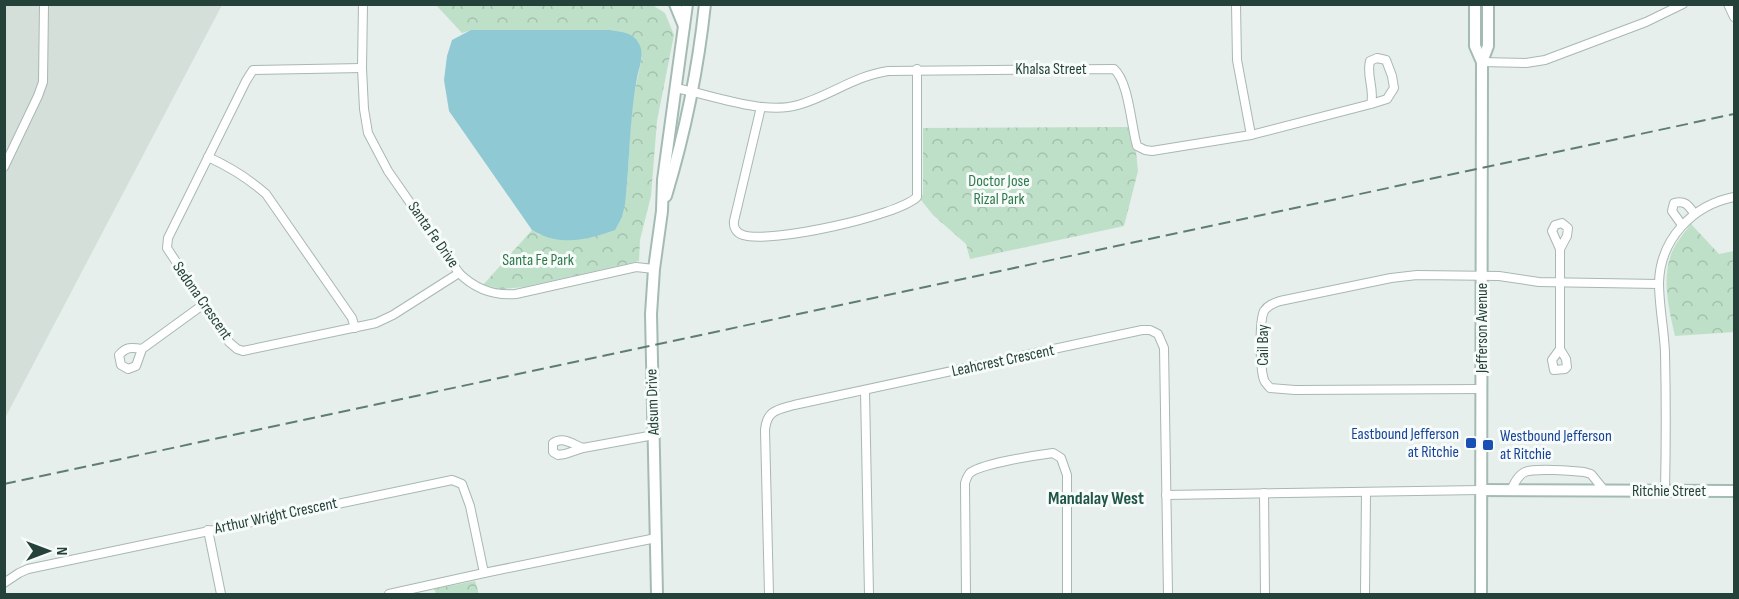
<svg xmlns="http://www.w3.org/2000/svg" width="1739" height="599" font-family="'Sofia Sans Condensed',sans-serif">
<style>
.built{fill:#d4dfda}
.forest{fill:url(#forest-crowns)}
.water{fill:#8ec9d4}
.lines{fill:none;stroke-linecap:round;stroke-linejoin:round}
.street-casing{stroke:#a8b8b2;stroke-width:10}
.secondary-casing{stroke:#a4bbb3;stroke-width:14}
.street{stroke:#fff;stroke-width:8}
.secondary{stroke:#fff;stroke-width:10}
.rail{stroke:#5f7d75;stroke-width:2;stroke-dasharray:12 6;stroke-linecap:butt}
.transit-dot{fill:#1a4fb4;stroke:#f7fbf9;stroke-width:2}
.labels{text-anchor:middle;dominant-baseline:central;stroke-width:6;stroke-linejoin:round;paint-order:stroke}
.street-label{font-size:16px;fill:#24423a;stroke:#f7fbf9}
.park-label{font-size:16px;fill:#2d7a4b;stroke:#f7fbf9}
.transit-label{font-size:16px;fill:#164399;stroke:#f7fbf9;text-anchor:end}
.neighbourhood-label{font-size:18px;font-weight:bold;fill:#1f5548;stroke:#f7fbf9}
</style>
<defs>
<pattern id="forest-crowns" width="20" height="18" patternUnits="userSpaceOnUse" patternTransform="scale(1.5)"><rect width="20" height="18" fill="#bfe0c8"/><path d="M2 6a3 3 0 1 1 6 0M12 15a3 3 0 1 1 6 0" fill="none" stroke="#a4c1ad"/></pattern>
</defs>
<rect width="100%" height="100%" fill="#e6efeb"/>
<path class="built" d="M 5,5 L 222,5 L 5,418 Z"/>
<g class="forest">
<path d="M 651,4 L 665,13 L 674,35 L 657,121 L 651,196 L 640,240 L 639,261 L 524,287 L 502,289 L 483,285 L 532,230 L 540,235 L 622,217 L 627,185 L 632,105 L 642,57 L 609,30 L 472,30 L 462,33 L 436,5 Z"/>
<path d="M 1128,127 L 1131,143 L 1136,152 L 1138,171 L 1124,226 L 970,259 L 966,244 L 933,215 L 921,200 L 923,193 L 923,128 Z"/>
<path d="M 1691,224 L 1719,254 L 1734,251 L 1734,332 L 1675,336 C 1669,309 1661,279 1672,252 C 1676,242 1685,232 1691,224 Z"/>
<path d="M 475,581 L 479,594 L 436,594 L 434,589 Z"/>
</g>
<path class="water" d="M 471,30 L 609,30 C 621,32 635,32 640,46 C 644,56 639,68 637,78 C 629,120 630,162 625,204 L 622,217 L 615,230 C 587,240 559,247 532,230 L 449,111 L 444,80 L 447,56 L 452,40 Z"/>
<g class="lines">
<g class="street-casing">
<g id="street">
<path d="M 363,4 L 362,68 L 364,109 L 368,133 L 388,171 L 459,273 C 475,289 493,296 516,294 L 636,267 L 654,269"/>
<path d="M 1236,4 L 1237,60 L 1251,135"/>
<path d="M 1728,4 L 1734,17"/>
<path d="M 1482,62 L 1526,63 L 1545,60 L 1646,22 L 1683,4"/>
<path d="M 362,68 L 253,70 L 246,81 L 168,238 L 167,248 L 229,342 L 237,349 L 243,351 L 376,323 L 393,315 L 459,273"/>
<path d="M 676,88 C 712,95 763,115 798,105 C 830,96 854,76 888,71 L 1114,69 C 1129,82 1131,126 1137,146 L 1145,150 L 1152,151 L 1251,135 L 1371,104 L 1387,99 L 1394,88 L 1392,76 L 1386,60 L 1377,58 L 1370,61 C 1366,76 1375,89 1371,104"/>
<path d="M 761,107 L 734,221 C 733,228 737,233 743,235 C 770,244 897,216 917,197 L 917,69"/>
<path d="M 208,157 C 230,167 248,178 266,194 L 352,318 L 355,328"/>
<path d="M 4,167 L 38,96 L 43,82 L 44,4"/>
<path d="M 1682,225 L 1672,211 L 1674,203 C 1685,200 1688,205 1694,213"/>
<path d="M 1560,249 L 1567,236 L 1568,228 L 1562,223 L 1555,225 L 1552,231 L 1560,249 L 1560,349 L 1566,359 L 1567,367 L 1565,369 L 1554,370 L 1552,360 L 1560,349"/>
<path d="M 142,349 C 131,347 126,347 119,355 L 121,365 L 128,369 L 136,366 L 142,349 L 204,304"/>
<path d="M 1482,389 L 1295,390 L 1270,388 C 1268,385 1265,383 1264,380 C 1260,368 1259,322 1264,311 C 1268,305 1274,303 1280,301 L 1391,278 L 1417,275 L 1499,276 L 1539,282 L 1659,284"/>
<path d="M 865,391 L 869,594"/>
<path d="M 583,448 C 572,444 563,436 553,443 L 553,452 L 558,455 L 565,454 L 583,448 L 654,435"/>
<path d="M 1511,490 C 1514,484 1518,475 1525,472 C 1534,468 1573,471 1584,472 L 1591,474 L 1604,490"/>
<path d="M 1665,491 C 1666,445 1666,398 1665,352 C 1664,329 1659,306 1659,283 C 1660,239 1693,205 1734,197"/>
<path d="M 1264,493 L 1265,594"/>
<path d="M 1166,495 L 1481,490"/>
<path d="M 208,530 L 221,594"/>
<path d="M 4,583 L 19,573 L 28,569 L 452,480 L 462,484 L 470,506 L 484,573"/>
<path d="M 389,594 L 484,573 L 656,538"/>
<path d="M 769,594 L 765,430 C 767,410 777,410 794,405 L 1142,330 L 1150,330 L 1158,334 L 1164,348 L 1168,594"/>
<path d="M 966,594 L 965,483 C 965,483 968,474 969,474 C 977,464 1038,455 1053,453 L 1061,458 L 1067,475 L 1067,594"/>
<path d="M 1365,594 L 1366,492"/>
</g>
</g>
<g class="secondary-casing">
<g id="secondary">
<path d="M 675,4 L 684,26"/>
<path d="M 1475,4 L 1475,46 L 1482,62 L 1481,594"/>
<path d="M 1482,62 L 1488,46 L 1488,4"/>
<path d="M 666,196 C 685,133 698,70 705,4"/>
<path d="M 1481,490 L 1734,491"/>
<path d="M 657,594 L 651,314 L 654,269 L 662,211 L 663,180 L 687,4"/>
</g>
</g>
<use href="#street" class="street"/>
<use href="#secondary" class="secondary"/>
<path class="rail" d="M 4,484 L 1734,114"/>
</g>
<g class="transit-dot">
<rect x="1465" y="437" width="12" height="12" rx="3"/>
<rect x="1482" y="439" width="12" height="12" rx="3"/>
</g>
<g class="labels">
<g class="street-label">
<text x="1051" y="69">Khalsa Street</text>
<text transform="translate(433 235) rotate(55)">Santa Fe Drive</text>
<text transform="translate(202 301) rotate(55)">Sedona Crescent</text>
<text transform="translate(1482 328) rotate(-90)">Jefferson Avenue</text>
<text transform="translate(1263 345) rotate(-90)">Cail Bay</text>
<text transform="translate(1003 361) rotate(-12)">Leahcrest Crescent</text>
<text transform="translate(653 402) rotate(-92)">Adsum Drive</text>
<text x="1669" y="491">Ritchie Street</text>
<text transform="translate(276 516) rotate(-12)">Arthur Wright Crescent</text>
</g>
<g class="park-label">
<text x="999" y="181">Doctor Jose<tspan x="999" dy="18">Rizal Park</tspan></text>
<text x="538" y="260">Santa Fe Park</text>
</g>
<g class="transit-label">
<text x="1459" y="434">Eastbound Jefferson<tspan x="1459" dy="18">at Ritchie</tspan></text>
<text x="1500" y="436" text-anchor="start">Westbound Jefferson<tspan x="1500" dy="18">at Ritchie</tspan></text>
</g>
<g class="neighbourhood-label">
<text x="1096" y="498">Mandalay West</text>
</g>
</g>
<rect width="1739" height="599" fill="none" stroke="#24423a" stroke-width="12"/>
<g transform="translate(48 551) rotate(90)" stroke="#f7fbf9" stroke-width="4.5" paint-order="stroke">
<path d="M0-4.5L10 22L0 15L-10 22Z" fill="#24423a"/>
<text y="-9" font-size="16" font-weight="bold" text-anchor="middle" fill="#24423a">N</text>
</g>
</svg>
